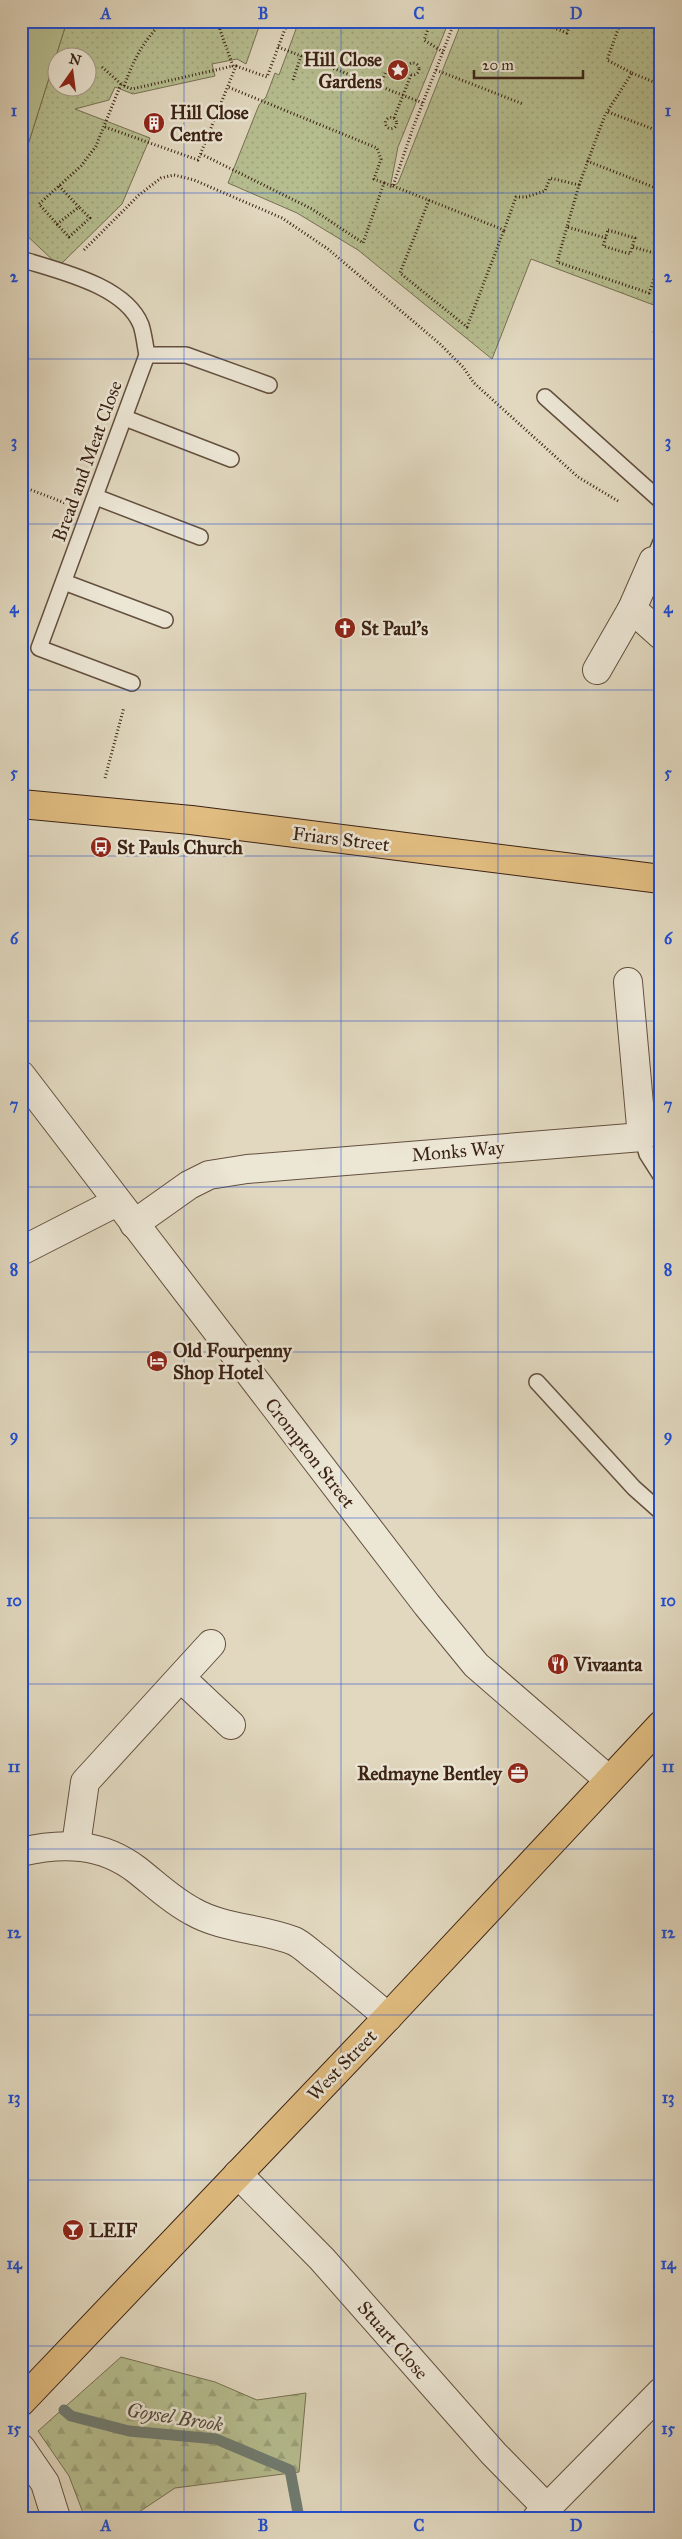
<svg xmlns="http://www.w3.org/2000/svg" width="682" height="2539" font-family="'IM FELL Great Primer',serif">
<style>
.green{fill:url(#green-dots);stroke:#787052;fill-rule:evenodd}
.forest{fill:url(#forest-firs);stroke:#787052}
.pitch{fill:#b6be90;stroke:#787052}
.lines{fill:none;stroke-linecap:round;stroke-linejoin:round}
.stream{stroke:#707d73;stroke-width:11}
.service-casing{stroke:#64503f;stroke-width:18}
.minor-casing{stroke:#64503f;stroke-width:30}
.primary-casing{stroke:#3b2214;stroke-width:30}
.path{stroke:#3b2214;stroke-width:3;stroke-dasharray:1 2.5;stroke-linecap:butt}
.service{stroke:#ece6d5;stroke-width:15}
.minor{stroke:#ece6d5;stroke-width:28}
.primary{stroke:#e0bc80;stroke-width:28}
.grid{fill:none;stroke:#1d4ed8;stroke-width:1;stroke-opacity:0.55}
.labels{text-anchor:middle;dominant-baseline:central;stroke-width:5;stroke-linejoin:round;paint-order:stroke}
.poi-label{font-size:19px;font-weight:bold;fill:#3b2214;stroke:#ece6d5;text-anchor:start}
.street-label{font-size:19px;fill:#3b2214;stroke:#ece6d5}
.water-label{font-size:20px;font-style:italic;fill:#51483c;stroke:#ece6d5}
.neatline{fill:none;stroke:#1d4ed8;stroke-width:2}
.grid-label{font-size:16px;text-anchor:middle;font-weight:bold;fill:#1d4ed8}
</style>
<defs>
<pattern id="green-dots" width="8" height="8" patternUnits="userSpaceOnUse" patternTransform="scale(1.25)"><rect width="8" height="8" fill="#b6be90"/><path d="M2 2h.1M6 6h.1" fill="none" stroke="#9da37b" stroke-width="1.8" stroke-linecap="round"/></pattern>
<pattern id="forest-firs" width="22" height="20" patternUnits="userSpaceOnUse" patternTransform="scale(1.25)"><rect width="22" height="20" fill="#b6be90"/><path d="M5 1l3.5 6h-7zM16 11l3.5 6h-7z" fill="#9da37b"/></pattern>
</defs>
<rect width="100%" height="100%" fill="#e1d8bf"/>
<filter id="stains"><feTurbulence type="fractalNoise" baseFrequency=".004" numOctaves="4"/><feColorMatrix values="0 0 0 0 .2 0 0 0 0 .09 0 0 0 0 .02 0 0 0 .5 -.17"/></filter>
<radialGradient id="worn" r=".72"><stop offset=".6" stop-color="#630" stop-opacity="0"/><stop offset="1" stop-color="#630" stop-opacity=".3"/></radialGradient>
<g class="green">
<path d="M 67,21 L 261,21 L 246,64 L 237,59 L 212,64 L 215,76 L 133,94 L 115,87 L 109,100 L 75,109 L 150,138 L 122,204 L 59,266 L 21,230 L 21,167 ZM 58,58 L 88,58 L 88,88 L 58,88 Z"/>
<path d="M 299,21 L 449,21 L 398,147 L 390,188 L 398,183 L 462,21 L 661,21 L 661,341 L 653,333 L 659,307 L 531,259 L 492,359 L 358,250 L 297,213 L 228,183 L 259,105 L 266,97 L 275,73 L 279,75 Z"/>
</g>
<path class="forest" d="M 121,2357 L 215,2382 L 257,2400 L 306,2393 L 299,2472 L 175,2488 L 130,2518 L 85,2518 L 69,2476 L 38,2431 Z"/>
<path class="pitch" d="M 21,21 L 67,21 L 21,167 Z"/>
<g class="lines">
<path class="stream" d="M 64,2410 L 71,2416 L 129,2431 L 216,2439 L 290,2470 L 299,2518"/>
<g class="service-casing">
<g id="service">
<path d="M 21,259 C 58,271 125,285 141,325 C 144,334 145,345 147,355 L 39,648 L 132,683"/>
<path d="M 147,355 L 186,355 L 269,385"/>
<path d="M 545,397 L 661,501"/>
<path d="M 125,418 L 231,459"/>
<path d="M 96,497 L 200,537"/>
<path d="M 653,561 L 661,542"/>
<path d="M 64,582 L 165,620"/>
<path d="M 642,1137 L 647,1154 L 661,1176"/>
<path d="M 537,1382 L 634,1488 L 661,1512"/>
</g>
</g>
<g class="minor-casing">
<g id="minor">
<path d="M 632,609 L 661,635"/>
<path d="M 597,670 L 632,609 L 653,561"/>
<path d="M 21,1075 L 427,1605 L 476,1665 L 609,1780"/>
<path d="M 134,1224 L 189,1185 L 209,1175 L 247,1169 L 642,1137 L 628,982"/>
<path d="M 21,1251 L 117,1202"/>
<path d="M 181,1678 L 231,1725"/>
<path d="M 76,1845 L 85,1782 L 211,1644"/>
<path d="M 21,1852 C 63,1842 102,1843 137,1870 C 155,1884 171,1900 192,1911 C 223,1929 261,1928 294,1941 C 303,1945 312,1955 321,1961 C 343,1980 366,1998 388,2017"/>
<path d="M 238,2174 L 322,2259 L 494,2454 L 546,2507"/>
<path d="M 21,2448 L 45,2483 L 56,2518"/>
<path d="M 537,2518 L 661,2392"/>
</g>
</g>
<g class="primary-casing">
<g id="primary">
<path d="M 21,804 L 191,820 L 661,879"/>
<path d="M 21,2402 L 388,2017 L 661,1725"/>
</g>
</g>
<g class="path">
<path d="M 431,21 L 424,40 L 443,52"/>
<path d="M 537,21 L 567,33 L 571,21"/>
<path d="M 278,47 L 423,103"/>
<circle cx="413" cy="69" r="6"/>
<path d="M 236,66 L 267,77 L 288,21"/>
<path d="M 102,67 L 121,84"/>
<path d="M 436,70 L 523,104"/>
<path d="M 632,73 L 661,85"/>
<path d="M 293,80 L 301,56"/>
<path d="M 124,86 L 132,89 L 233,66"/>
<path d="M 124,86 C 134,59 142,43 163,21"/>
<path d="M 380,87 L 386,71"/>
<path d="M 608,112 L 661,132"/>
<circle cx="391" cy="123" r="5.5"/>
<path d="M 394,118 L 411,75"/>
<path d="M 105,127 L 198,160 L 236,66 L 233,66 L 220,30 L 219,21"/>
<path d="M 201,154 L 312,209 L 363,243 L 384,183 L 374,179 L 381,159 L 377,148 L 228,87"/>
<path d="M 587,161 L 661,190"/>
<path d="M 384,183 L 393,186 L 413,128 L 455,21"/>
<path d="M 579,185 L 605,115 L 632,73 L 607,60 L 621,21"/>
<path d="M 59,186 L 79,207 L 57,224 L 39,204 L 81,166 L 96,146 L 121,84"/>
<path d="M 393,186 L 504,230 L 516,197 L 526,197 L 545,191 L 550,178 L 579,185 L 567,227 L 606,238"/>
<path d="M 429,200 L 400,273 L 467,327 L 504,230"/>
<path d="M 57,224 L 69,237 L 90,218 L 79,207"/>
<path d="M 567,227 L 557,262 L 649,293 L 661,260"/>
<path d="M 608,230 L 635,238 L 630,254 L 603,246 Z"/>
<path d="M 633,247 L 661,255"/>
<path d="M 84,250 L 139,195 L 161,178 L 174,175 L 194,180 L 282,218 L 328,249 L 440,344 L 463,367 L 474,383 L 578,477 L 618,501"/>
<path d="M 21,486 L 65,503"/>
<path d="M 105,778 L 124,707"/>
</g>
<use href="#service" class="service"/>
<use href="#minor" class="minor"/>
<use href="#primary" class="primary"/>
</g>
<path class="grid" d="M 184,21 L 184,2518M 341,21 L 341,2518M 498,21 L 498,2518M 21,193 L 661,193M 21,359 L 661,359M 21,524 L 661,524M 21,690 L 661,690M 21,856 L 661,856M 21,1021 L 661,1021M 21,1187 L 661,1187M 21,1352 L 661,1352M 21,1518 L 661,1518M 21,1684 L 661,1684M 21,1849 L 661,1849M 21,2015 L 661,2015M 21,2180 L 661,2180M 21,2346 L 661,2346"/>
<defs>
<g id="sight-disc" transform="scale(1.125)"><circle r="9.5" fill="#8f2418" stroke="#ece6d5"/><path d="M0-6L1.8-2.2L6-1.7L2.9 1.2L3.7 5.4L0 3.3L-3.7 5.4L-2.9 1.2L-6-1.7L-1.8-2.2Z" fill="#fff"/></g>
<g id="building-disc" transform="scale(1.125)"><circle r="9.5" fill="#8f2418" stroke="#ece6d5"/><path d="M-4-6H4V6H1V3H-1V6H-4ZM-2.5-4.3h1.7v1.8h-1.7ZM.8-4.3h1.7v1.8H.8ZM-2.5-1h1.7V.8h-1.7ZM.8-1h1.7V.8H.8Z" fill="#fff"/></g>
<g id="church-disc" transform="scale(1.125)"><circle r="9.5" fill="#8f2418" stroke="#ece6d5"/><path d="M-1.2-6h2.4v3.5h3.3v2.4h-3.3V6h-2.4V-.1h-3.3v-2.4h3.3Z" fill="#fff"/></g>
<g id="bus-disc" transform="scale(1.125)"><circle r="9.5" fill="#8f2418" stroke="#ece6d5"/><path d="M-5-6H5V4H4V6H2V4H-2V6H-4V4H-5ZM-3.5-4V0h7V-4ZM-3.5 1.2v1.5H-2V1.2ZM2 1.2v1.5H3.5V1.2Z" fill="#fff"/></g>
<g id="hotel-disc" transform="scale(1.125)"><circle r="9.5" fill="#8f2418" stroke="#ece6d5"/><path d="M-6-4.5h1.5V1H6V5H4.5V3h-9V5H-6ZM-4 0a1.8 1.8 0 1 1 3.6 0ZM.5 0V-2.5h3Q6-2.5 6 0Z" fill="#fff"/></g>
<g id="restaurant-disc" transform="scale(1.125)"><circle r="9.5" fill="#8f2418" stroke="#ece6d5"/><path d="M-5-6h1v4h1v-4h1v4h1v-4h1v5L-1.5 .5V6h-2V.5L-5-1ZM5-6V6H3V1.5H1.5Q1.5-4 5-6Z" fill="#fff"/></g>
<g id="office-disc" transform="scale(1.125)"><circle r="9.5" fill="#8f2418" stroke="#ece6d5"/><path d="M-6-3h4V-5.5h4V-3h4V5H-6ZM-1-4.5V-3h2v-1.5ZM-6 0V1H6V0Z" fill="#fff"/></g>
<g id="bar-disc" transform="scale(1.125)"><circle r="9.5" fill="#8f2418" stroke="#ece6d5"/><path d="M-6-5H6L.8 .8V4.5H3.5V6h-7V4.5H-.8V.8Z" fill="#fff"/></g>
</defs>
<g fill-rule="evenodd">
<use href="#sight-disc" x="398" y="70"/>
<use href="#building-disc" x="154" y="123"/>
<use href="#church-disc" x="345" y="628"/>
<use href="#bus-disc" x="101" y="847"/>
<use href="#hotel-disc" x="157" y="1361"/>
<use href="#restaurant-disc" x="558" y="1664"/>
<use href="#office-disc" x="518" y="1773"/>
<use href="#bar-disc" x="73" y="2230"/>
</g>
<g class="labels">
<g class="poi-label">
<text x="382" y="59" text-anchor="end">Hill Close<tspan x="382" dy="22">Gardens</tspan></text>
<text x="170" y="112">Hill Close<tspan x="170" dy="22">Centre</tspan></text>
<text x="361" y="628">St Paul's</text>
<text x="117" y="847">St Pauls Church</text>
<text x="173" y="1350">Old Fourpenny<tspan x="173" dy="22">Shop Hotel</tspan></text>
<text x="574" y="1664">Vivaanta</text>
<text x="502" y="1773" text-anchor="end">Redmayne Bentley</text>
<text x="89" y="2230">LEIF</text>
</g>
<g class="street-label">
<text transform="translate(87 461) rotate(-70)">Bread and Meat Close</text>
<text transform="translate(341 839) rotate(7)">Friars Street</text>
<text transform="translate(458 1151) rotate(-5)">Monks Way</text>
<text transform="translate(310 1453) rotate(52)">Crompton Street</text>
<text transform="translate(342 2065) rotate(-46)">West Street</text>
<text transform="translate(393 2340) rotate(49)">Stuart Close</text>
</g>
<g class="water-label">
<text transform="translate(175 2417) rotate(9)">Goysel Brook</text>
</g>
</g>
<rect width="682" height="2539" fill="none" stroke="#e1d8bf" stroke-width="55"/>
<g transform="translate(72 72) rotate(14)"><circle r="24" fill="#ece6d5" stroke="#a59888"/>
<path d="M0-4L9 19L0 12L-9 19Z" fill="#8f2418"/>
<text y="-8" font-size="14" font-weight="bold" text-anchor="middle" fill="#3b2214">N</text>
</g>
<path d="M474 70v8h109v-8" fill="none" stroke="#3b2214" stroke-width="2.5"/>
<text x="482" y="70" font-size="15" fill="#3b2214" stroke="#ece6d5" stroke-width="4" paint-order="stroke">20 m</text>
<rect x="28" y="28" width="626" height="2484" class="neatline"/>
<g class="grid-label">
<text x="106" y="19">A</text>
<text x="263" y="19">B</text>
<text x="419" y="19">C</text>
<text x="576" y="19">D</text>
<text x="14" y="116">1</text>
<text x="668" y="116">1</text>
<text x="14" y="282">2</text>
<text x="668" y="282">2</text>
<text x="14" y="447">3</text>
<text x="668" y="447">3</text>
<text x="14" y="613">4</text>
<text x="668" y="613">4</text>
<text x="14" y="778">5</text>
<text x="668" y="778">5</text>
<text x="14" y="944">6</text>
<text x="668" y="944">6</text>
<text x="14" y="1110">7</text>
<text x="668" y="1110">7</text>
<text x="14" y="1275">8</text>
<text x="668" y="1275">8</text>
<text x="14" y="1441">9</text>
<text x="668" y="1441">9</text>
<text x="14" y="1606">10</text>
<text x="668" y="1606">10</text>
<text x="14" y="1772">11</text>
<text x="668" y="1772">11</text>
<text x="14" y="1938">12</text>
<text x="668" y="1938">12</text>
<text x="14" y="2103">13</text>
<text x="668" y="2103">13</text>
<text x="14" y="2269">14</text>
<text x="668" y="2269">14</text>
<text x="14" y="2434">15</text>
<text x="668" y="2434">15</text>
<text x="106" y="2531">A</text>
<text x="263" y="2531">B</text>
<text x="419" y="2531">C</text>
<text x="576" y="2531">D</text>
</g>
<rect width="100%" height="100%" filter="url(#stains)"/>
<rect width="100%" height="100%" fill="url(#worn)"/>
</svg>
